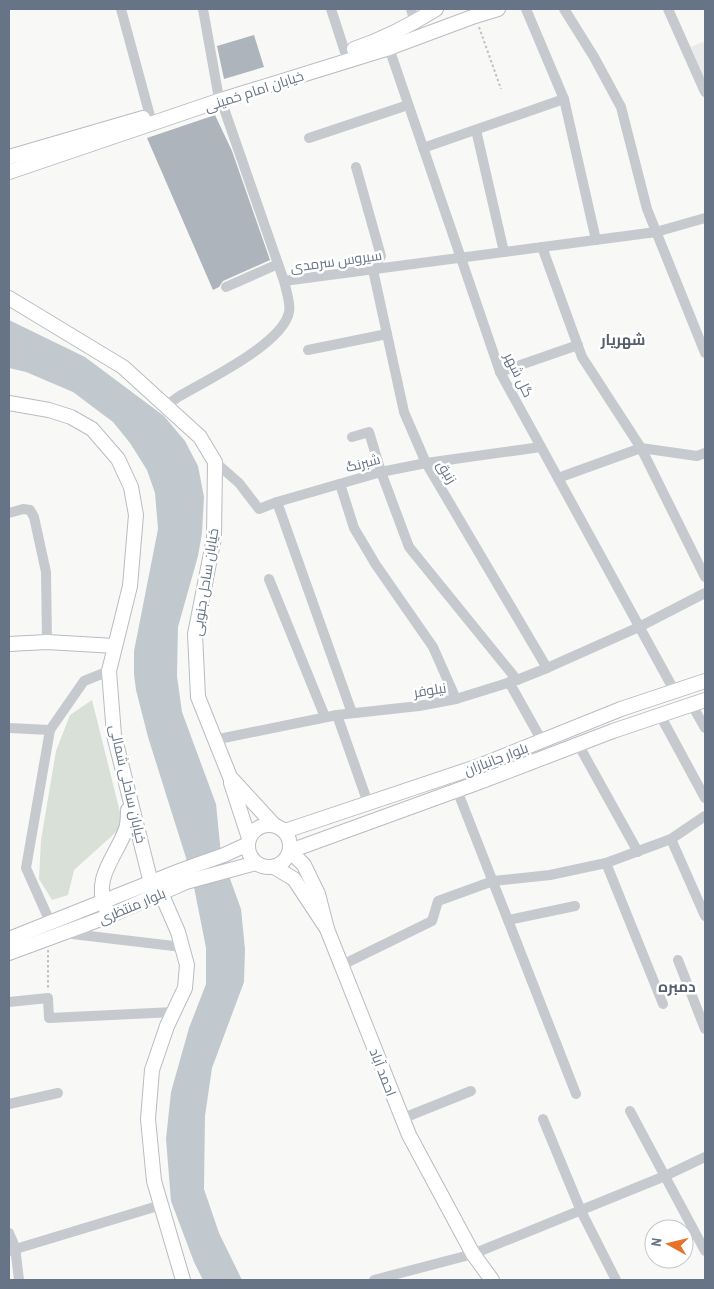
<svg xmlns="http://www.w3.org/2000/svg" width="714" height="1289" font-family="'Archivo Narrow',Cairo,sans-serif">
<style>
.built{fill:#e9eae9}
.green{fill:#d9e0d7}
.water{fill:#c1c9cf}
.building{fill:#aeb4bc}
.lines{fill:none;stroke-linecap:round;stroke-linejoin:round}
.secondary-casing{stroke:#b8bcc2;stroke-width:16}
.path{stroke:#c0c1c4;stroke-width:2;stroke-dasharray:2.5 2.5;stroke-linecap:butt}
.street{stroke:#c6c9cd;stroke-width:10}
.secondary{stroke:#fff;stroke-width:14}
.labels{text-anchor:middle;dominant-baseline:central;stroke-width:5;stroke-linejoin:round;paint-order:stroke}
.street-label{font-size:14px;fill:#677487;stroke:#fff}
.neighbourhood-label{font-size:15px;font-weight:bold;fill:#555e6c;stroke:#fff}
</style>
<rect width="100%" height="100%" fill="#f8f9f6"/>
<path class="built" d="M 705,41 L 705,80 L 691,47 Z"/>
<path class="green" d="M 92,700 L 120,812 L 121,826 L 114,834 L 74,870 L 68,895 L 52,900 L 39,879 L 41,840 L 56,751 L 70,715 Z"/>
<path class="water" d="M 9,320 L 85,357 L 164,416 L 185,441 L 198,466 L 204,497 L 202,533 L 198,556 L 178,627 L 177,676 L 182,712 L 216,804 L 221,854 L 241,909 L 245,949 L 244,982 L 212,1068 L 205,1116 L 204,1189 L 219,1233 L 242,1280 L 203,1280 L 194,1262 L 171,1201 L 166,1139 L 171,1092 L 189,1028 L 206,984 L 206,948 L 192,877 L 148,737 L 136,690 L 134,674 L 134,651 L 158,529 L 155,493 L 147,470 L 130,443 L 113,422 L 73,392 L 26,372 L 9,368 Z"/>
<g class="building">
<path d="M 254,35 L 264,67 L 224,79 L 217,46 Z"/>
<path d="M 215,115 L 232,151 L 270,260 L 223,281 L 219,287 L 213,290 L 147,138 Z"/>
</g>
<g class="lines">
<g class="secondary-casing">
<g id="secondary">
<path d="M 354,49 C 384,39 409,26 436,9"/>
<path d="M 9,157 L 143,118"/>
<path d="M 9,172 L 221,100 L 389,48 L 475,16 L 498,9"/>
<path d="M 9,298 L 123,367 L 200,437 L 215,462 L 214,538 L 195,634 L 198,697 L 230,777 L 274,825"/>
<path d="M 9,403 L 49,410 L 71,417 L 92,429 L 118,459 L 131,487 L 136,515 L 130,586 L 109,671 L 114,735 L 151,883"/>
<path d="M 9,644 L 47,642 L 115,646"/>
<path d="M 231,783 L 249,838"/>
<circle cx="269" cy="846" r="21"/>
<path d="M 285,831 L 479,766 L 621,709 L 705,681"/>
<path d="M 274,867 L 294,879 L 327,929 L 409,1135 L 473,1254 L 492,1280"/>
<path d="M 161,893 L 178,932 L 187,965 L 185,988 L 167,1026 L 152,1070 L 148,1119 L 154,1181 L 183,1280"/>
<path d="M 106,909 C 92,878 116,857 126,829 C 128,823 128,816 128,810"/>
<path d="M 327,929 L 318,894 L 304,865 L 290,851 L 477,783 L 613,731 L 705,700"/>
<path d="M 9,939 L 182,870 L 224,855 L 248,844"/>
<path d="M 9,953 L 109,916 L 186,882 L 256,863"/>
</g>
</g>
<g class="path">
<path d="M 479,27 L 501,89"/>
<path d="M 48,950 L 48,988"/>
</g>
<g class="street">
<path d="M 121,9 L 150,116"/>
<path d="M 203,9 L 218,93"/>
<path d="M 331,9 L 345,52"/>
<path d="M 411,9 L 415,22"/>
<path d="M 526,9 L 564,99 L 596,240"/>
<path d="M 564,9 L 594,57 L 621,107 L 647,209 L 705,353"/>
<path d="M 668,9 L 705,92"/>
<path d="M 389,48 L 500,372 L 675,692"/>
<path d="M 476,130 L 504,252"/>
<path d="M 309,138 L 408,105"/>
<path d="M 423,148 L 564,99"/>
<path d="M 356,167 L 381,256 L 373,270 L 404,412 L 426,463 L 547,668"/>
<path d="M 542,247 L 582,357 L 641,448 L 705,577"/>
<path d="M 284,281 L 656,232 L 705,218"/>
<path d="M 226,287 L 278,264"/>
<path d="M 308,350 L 387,334"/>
<path d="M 500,372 L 578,345"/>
<path d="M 166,406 L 178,397 C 205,381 283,344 289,312 C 291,304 286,290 284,281 L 221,100"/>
<path d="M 352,437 L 369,432 L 381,472 L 409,547 L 517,680"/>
<path d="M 215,462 L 239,483 L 259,509 L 277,502 L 381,472 L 426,463 L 541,447"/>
<path d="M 558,478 L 641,448 L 697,456 L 705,453"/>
<path d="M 340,484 L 354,528 L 376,565 L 433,647 L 456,699"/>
<path d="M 277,502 L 352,713"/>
<path d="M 9,513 L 23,509 L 30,510 L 34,517 L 46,572 L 47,642"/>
<path d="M 269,579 L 325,717"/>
<path d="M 509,682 L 542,741"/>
<path d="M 692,705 L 705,728"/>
<path d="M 337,715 L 368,803"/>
<path d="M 660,715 L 705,798"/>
<path d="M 9,728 L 50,730"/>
<path d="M 214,740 L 337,715 L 419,706 L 456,699 L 517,680 L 547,668 L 639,627 L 705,593"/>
<path d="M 578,744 L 638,852"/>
<path d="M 457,790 L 576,1094"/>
<path d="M 671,839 L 705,916"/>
<path d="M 606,863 L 663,1004"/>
<path d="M 508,920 L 575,906"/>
<path d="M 51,924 L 26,868 L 50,730 L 84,681 L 109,671"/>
<path d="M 64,933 L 182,947"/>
<path d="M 678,960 L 705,1029"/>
<path d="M 342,965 L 432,921 L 438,901 L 493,881 L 550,875 L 606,863 L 671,839 L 705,816"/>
<path d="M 9,1002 L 48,998 L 49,1018 L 174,1012"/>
<path d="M 9,1104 L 58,1093"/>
<path d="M 630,1111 L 705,1251"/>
<path d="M 401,1119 L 471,1091"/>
<path d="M 543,1119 L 581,1211 L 616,1280"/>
<path d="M 9,1233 L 15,1247 L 19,1280"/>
<path d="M 9,1251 L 161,1205"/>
<path d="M 374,1280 L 473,1254 L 665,1176 L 705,1157"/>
</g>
<use href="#secondary" class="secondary"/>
</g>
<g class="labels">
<g class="street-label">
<text transform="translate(254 91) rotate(-18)">خیابان امام خمینی</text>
<text transform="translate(336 261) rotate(-8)">سیروس سرمدی</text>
<text transform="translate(519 375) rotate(64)">گل شهر</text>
<text transform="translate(363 463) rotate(-15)">شبرنگ</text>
<text transform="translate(447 472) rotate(59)">زنبق</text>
<text transform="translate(205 582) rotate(-81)">خیابان ساحل جنوبی</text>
<text transform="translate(430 690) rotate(-9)">نیلوفر</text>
<text transform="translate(496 759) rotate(-21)">بلوار جانبازان</text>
<text transform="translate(128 784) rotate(77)">خیابان ساحلی شمالی</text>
<text transform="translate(132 906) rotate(-23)">بلوار منتظری</text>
<text transform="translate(383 1072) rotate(69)">احمد آباد</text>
</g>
<g class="neighbourhood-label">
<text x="623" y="339">شهریار</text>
<text x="677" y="986">دمبره</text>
</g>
</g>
<rect width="714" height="1289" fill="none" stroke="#677487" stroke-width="20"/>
<g transform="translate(669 1244) rotate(278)"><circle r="24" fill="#ffffff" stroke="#c2c7cf"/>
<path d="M0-4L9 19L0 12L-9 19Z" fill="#e5742a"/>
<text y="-8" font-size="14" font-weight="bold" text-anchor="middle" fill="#677487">N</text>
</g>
</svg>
